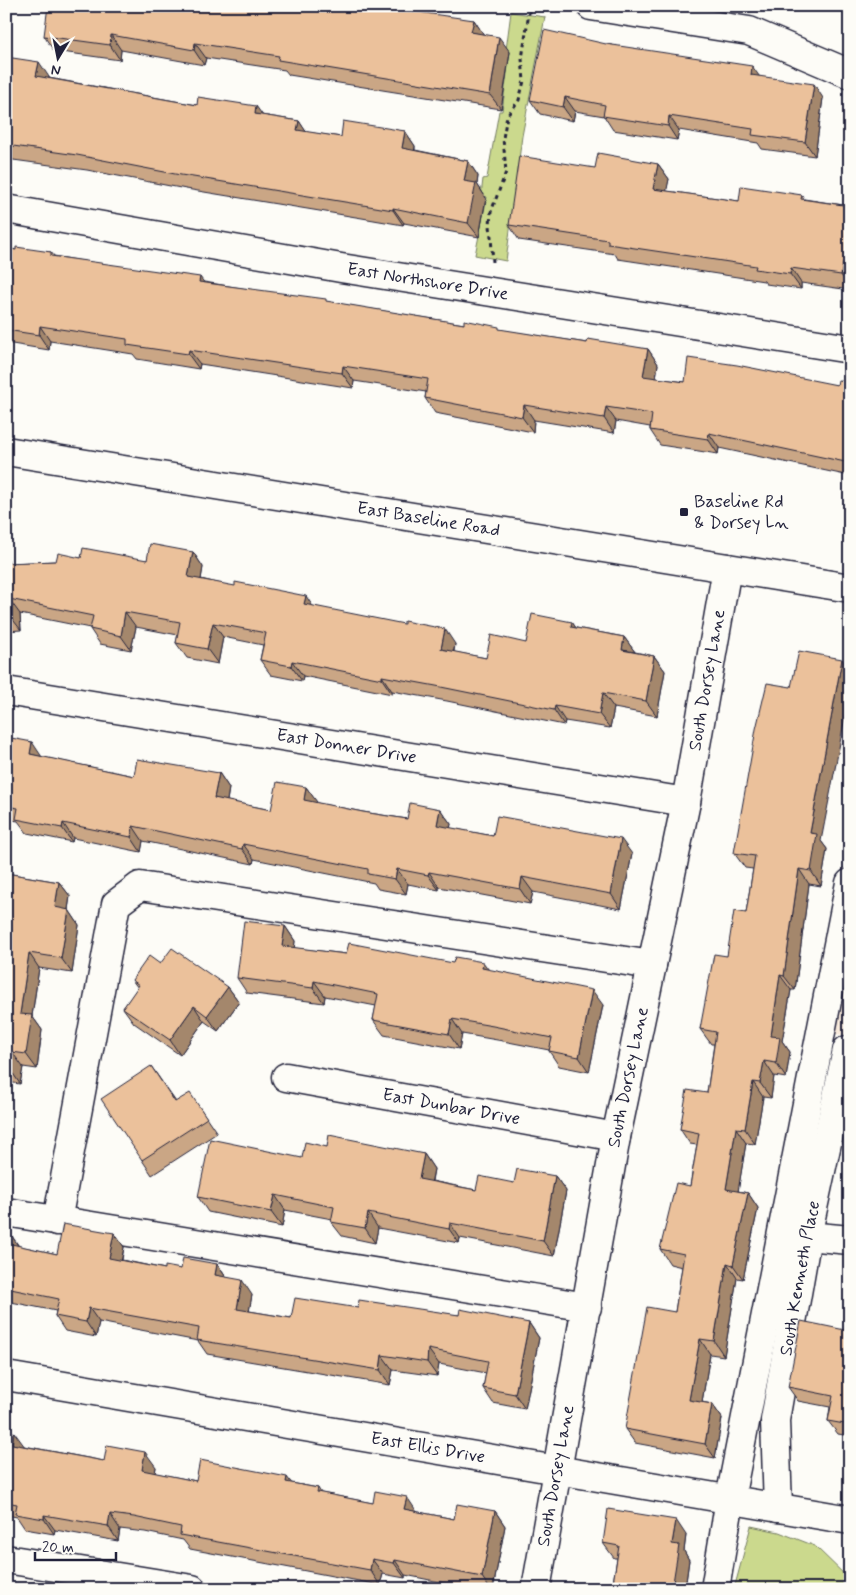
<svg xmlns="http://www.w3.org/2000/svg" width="856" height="1595" font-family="Mynerve,sans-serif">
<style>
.built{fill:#f8eadb}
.green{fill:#cbd98d;stroke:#767e64}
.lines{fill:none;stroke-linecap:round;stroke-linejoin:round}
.minor-casing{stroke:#22223b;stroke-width:31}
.major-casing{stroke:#22223b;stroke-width:31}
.path{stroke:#22223b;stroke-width:3;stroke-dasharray:4 4;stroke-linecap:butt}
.minor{stroke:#fdfcf7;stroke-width:28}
.major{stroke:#fdfcf7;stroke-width:28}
.wall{fill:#caa685;stroke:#22223b}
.shaded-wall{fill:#a4876c;stroke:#22223b}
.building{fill:#ebc19b;stroke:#22223b}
.poi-dot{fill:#22223b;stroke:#fdfcf7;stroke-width:2}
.labels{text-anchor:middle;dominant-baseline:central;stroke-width:5;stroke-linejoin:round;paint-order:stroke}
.street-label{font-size:18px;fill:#22223b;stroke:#fdfcf7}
.poi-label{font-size:18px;fill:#22223b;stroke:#fdfcf7;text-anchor:start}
</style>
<rect width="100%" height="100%" fill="#fdfcf7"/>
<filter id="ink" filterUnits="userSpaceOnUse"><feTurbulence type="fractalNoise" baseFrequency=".02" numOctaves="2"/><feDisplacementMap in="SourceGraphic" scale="10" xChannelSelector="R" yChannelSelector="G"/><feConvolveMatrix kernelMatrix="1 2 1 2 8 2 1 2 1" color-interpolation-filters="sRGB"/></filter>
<g filter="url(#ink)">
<path class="built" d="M 850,958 L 850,1036 L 835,1034 Z"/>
<g class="green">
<path d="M 511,12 L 545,17 L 522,136 L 506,261 L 475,255 L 487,197 L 481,196 L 483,179 L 487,178 L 499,111 L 502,111 L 510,51 L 506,50 Z"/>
<path d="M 751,1526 L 779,1532 L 815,1546 L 850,1580 L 850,1589 L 734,1589 Z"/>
</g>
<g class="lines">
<g class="minor-casing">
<g id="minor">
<path d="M 591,6 L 749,31 L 850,74"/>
<path id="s1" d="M 6,209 L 341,268 L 850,349"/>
<path id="s2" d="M 6,691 L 686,802"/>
<path id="s3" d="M 286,1077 L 616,1137"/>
<path d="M 6,1212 L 587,1307"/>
<path d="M 57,1221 L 116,904 L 140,886 L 652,965"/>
<path d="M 807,1236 L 850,1240"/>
<path id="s4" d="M 6,1376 L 850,1520"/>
<path id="s5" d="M 778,1508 L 775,1420 L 807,1236 L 847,1050"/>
<path d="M 6,1559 L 192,1589"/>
<path id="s6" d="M 536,1589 L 616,1137 L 686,802 L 727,568"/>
<path d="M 715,1589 L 730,1499 L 850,883"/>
</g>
</g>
<g class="major-casing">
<g id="major">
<path id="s7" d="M 6,451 L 850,588"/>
</g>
</g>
<path class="path" d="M 493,262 L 490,225 L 491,212 L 506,172 L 503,138 L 507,116 L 519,100 L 524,81 L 522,59 L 530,6"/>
<use href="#minor" class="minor"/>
<use href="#major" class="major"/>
</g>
<g class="wall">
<path d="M 474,20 L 483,34 L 510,52 L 501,109 L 289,75 L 285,70 L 206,58 L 204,65 L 121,50 L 120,60 L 54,51 L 44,36 Z"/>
<path d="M 606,44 L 760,77 L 823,98 L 815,156 L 762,149 L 758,143 L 679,130 L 677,140 L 613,130 L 604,116 L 575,111 L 573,121 L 540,114 L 530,100 Z"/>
<path d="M 6,57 L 49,77 L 49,78 L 197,105 L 299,121 L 306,132 L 341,137 L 405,131 L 415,146 L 415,150 L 468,161 L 478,176 L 477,184 L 486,198 L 479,237 L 404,223 L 403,225 L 368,219 L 186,189 L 87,170 L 6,159 Z"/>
<path d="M 658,164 L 669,179 L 666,191 L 739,201 L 802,195 L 804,199 L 850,206 L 850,290 L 801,283 L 801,289 L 766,284 L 764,281 L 618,259 L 615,254 L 519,240 L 509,225 L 595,168 Z"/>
<path d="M 6,248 L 16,250 L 51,252 L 54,256 L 204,282 L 501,330 L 587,343 L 648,349 L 658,364 L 656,378 L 685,382 L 837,385 L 850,382 L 850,476 L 719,448 L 718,454 L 660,445 L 650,430 L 650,427 L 616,421 L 614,433 L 534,420 L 533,432 L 435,413 L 425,398 L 426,392 L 354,381 L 353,388 L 200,364 L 199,369 L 137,359 L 133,354 L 50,341 L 49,350 L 6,343 Z"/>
<path d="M 193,552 L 203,567 L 201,579 L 312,606 L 455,644 L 454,652 L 486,658 L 526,643 L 572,622 L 576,628 L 624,637 L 635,652 L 654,656 L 665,671 L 657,716 L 614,708 L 610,728 L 565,721 L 564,725 L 447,701 L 392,691 L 392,694 L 303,676 L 302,681 L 271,675 L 260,660 L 263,645 L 223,637 L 218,664 L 187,658 L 176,643 L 178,635 L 136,627 L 131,650 L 100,644 L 90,629 L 90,628 L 20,614 L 21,630 L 6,631 L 6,558 L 10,563 L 56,561 L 81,558 L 147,560 Z"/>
<path d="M 6,737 L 42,757 L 134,776 L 219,773 L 229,788 L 227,801 L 271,810 L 306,787 L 317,803 L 363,812 L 407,819 L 440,809 L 451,824 L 450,828 L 493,836 L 632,854 L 621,909 L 533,892 L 530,904 L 439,887 L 439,890 L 408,884 L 406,894 L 378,889 L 374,883 L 254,859 L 253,864 L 143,841 L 141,852 L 73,838 L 72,842 L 27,833 L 18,821 L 6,819 Z"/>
<path d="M 821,841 L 827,849 L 821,886 L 809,884 L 795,990 L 791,990 L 782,1041 L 790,1052 L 786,1078 L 774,1076 L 771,1098 L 763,1097 L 755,1144 L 746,1143 L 738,1191 L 748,1193 L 758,1208 L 743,1279 L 737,1278 L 724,1356 L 710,1354 L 702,1402 L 712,1404 L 722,1418 L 715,1458 L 635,1443 L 625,1429 L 675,1312 L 682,1267 L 670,1264 L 660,1249 L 690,1186 L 697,1145 L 690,1144 L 680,1129 L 707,1093 L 714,1044 L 711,1044 L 700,1029 L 727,956 L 746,913 L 753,869 L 745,868 L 734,853 Z"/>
<path d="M 6,873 L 59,882 L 70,896 L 68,910 L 69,910 L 79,925 L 72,973 L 39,968 L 32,1016 L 42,1030 L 37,1069 L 23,1067 L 20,1084 L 6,1082 Z"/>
<path d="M 285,926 L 295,941 L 294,948 L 488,970 L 603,1005 L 589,1072 L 559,1066 L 549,1051 L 549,1050 L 503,1041 L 462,1034 L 459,1049 L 384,1035 L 373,1020 L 376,1006 L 325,996 L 324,1003 L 247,993 L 237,978 Z"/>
<path d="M 160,964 L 228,987 L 239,1002 L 218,1031 L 204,1021 L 180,1055 L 134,1023 L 123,1008 L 138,988 L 132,980 Z"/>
<path d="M 151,1066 L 176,1102 L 200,1108 L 217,1133 L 152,1175 L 142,1160 Z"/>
<path d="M 327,1147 L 424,1154 L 434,1169 L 432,1181 L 476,1190 L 555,1176 L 566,1191 L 554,1256 L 460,1238 L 459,1243 L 378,1228 L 375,1243 L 342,1236 L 331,1222 L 332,1219 L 285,1210 L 282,1227 L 208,1212 L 198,1197 L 302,1158 Z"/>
<path d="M 6,1232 L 9,1232 L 19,1246 L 57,1254 L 114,1233 L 124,1247 L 122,1260 L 165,1269 L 181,1269 L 217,1264 L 226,1277 L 252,1295 L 249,1311 L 291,1318 L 358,1308 L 459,1315 L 529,1323 L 539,1338 L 525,1409 L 493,1403 L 483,1388 L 486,1373 L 439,1364 L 437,1376 L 393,1370 L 390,1385 L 207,1354 L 198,1341 L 99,1322 L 96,1337 L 65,1331 L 55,1316 L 56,1311 L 6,1301 Z"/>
<path d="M 850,1302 L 850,1436 L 838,1434 L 828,1421 L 830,1407 L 798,1401 L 788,1387 L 845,1330 Z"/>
<path d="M 6,1431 L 24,1446 L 104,1461 L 156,1467 L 155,1473 L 196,1481 L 291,1483 L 318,1488 L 321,1493 L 454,1519 L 495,1511 L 505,1526 L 493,1589 L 475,1589 L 405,1575 L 405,1578 L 383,1574 L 380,1585 L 190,1549 L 183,1540 L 145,1532 L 120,1529 L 118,1541 L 55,1530 L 54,1534 L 25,1529 L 17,1517 L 6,1515 Z"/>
<path d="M 686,1535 L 684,1551 L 689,1560 L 685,1589 L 612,1589 L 617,1558 L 614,1558 L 603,1543 Z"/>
</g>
<g class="shaded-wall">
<path d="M 474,20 L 484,35 L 471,32 Z"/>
<path d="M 111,35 L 121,50 L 120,60 L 110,45 Z"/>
<path d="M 499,37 L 510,52 L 501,109 L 490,95 Z"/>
<path d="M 195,43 L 206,58 L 204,65 L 194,50 Z"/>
<path d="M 39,62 L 49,77 L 47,91 L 36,76 Z"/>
<path d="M 752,66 L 762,80 L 751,75 Z"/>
<path d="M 814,84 L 823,98 L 815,156 L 805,142 Z"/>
<path d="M 565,97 L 575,111 L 573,121 L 563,107 Z"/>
<path d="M 256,106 L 266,120 L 255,114 Z"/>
<path d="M 669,116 L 679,130 L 677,140 L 668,126 Z"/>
<path d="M 299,121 L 309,136 L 297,130 Z"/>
<path d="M 405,131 L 415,146 L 413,163 L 402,148 Z"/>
<path d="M 468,161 L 478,176 L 477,184 L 486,198 L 479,237 L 468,223 L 464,181 Z"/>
<path d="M 658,164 L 669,179 L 664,204 L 653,189 Z"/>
<path d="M 393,208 L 404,223 L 403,225 L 393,210 Z"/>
<path d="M 843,263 L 850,272 L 850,288 L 841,275 Z"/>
<path d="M 791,268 L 801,283 L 801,289 L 790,274 Z"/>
<path d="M 200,277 L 211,292 L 199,282 Z"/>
<path d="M 40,326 L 50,341 L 49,350 L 39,335 Z"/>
<path d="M 648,349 L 658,364 L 654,391 L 643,376 Z"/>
<path d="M 189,350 L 200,364 L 199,369 L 188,354 Z"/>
<path d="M 343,366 L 354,381 L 353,388 L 342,373 Z"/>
<path d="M 524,405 L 534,420 L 533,432 L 522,417 Z"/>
<path d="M 606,407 L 616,421 L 614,433 L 604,418 Z"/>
<path d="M 709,433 L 719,448 L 718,454 L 708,439 Z"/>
<path d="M 193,552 L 203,567 L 199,592 L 188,577 Z"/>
<path d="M 306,596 L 316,611 L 304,604 Z"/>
<path d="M 9,599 L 20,614 L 21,630 L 10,616 Z"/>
<path d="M 125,612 L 136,627 L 131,650 L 121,636 Z"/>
<path d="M 572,622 L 582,637 L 571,627 Z"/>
<path d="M 213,623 L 223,637 L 218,664 L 207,649 Z"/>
<path d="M 445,629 L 455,644 L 451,664 L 441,649 Z"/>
<path d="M 624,637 L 635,652 L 622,650 Z"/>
<path d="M 654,656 L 665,671 L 657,716 L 646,701 Z"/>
<path d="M 842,659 L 850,670 L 850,691 L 821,841 L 827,849 L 821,886 L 811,871 L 810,833 Z"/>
<path d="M 292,661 L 303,676 L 302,681 L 291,666 Z"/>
<path d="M 382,676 L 392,691 L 392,694 L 382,679 Z"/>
<path d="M 603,693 L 614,708 L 610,728 L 599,714 Z"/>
<path d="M 555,706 L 565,721 L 564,725 L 554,710 Z"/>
<path d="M 32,742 L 42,757 L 30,754 Z"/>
<path d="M 219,773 L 229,788 L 225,813 L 214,798 Z"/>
<path d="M 306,787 L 317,802 L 314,815 L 304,800 Z"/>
<path d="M 440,809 L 451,824 L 448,840 L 437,825 Z"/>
<path d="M 63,823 L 73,838 L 72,842 L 62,828 Z"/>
<path d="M 133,826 L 143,841 L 141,852 L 131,837 Z"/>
<path d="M 621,839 L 632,854 L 621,909 L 611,894 Z"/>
<path d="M 243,844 L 254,859 L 253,864 L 242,849 Z"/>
<path d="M 397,869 L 408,884 L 406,894 L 395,879 Z"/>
<path d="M 799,869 L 809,884 L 795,990 L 784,976 Z"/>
<path d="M 429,872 L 439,887 L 439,890 L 428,875 Z"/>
<path d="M 522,877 L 533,892 L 530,904 L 520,889 Z"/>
<path d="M 59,882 L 70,896 L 66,922 L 55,907 Z"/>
<path d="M 69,910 L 79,925 L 72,973 L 61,958 Z"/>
<path d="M 285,926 L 295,941 L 293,961 L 282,946 Z"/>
<path d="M 29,953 L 39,968 L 32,1016 L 42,1030 L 37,1069 L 26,1054 L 20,1014 Z"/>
<path d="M 483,962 L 494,977 L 482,968 Z"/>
<path d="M 780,975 L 791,990 L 782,1041 L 790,1052 L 786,1078 L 776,1063 L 771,1036 Z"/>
<path d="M 314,981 L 325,996 L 324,1003 L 313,988 Z"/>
<path d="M 228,987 L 239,1002 L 218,1031 L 207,1016 Z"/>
<path d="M 592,990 L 603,1005 L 589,1072 L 579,1057 Z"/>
<path d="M 194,1006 L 204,1021 L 180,1055 L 170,1040 Z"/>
<path d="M 452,1019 L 462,1034 L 459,1049 L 449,1034 Z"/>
<path d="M 12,1052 L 23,1067 L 20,1084 L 10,1069 Z"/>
<path d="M 764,1061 L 774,1076 L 771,1098 L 760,1083 Z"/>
<path d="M 753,1082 L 763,1097 L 755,1144 L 745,1129 Z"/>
<path d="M 736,1128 L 746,1143 L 736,1204 L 726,1189 Z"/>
<path d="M 424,1154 L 434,1169 L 429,1194 L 419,1179 Z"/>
<path d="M 555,1176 L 566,1191 L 554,1256 L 543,1241 Z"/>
<path d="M 748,1193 L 758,1208 L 743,1279 L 733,1265 Z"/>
<path d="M 275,1195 L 285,1210 L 282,1227 L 271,1212 Z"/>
<path d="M 368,1213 L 378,1228 L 375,1243 L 365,1228 Z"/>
<path d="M 450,1223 L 460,1238 L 459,1243 L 449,1229 Z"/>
<path d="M 9,1232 L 19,1247 L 7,1243 Z"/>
<path d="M 114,1233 L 124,1247 L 119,1273 L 109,1258 Z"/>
<path d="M 727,1263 L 737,1278 L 724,1356 L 714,1341 Z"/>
<path d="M 217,1264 L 227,1279 L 215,1275 Z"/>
<path d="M 242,1280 L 252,1295 L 247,1323 L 237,1309 Z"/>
<path d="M 89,1308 L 99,1322 L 96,1337 L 86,1322 Z"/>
<path d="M 529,1323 L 539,1338 L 525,1409 L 515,1394 Z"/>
<path d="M 700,1339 L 710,1354 L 700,1414 L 689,1400 Z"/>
<path d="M 428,1349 L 439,1364 L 437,1376 L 427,1362 Z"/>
<path d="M 382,1355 L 393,1370 L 390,1385 L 380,1370 Z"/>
<path d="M 712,1404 L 722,1418 L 715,1458 L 705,1444 Z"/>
<path d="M 14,1432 L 25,1447 L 12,1444 Z"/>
<path d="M 145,1452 L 156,1467 L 153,1485 L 142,1470 Z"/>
<path d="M 287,1477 L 298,1492 L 286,1482 Z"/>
<path d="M 407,1497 L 417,1512 L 404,1509 Z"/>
<path d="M 495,1511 L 505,1526 L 493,1589 L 490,1589 L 482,1577 Z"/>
<path d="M 110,1514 L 120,1529 L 118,1541 L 108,1526 Z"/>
<path d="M 44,1515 L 55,1530 L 54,1534 L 44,1519 Z"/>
<path d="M 676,1520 L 686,1535 L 684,1551 L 689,1560 L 685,1589 L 672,1589 L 672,1544 Z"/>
<path d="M 372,1559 L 383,1574 L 380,1585 L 370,1570 Z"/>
<path d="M 395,1560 L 405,1575 L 405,1578 L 394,1563 Z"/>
</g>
<g class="building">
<path d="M 48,6 L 376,6 L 474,20 L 471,32 L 499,37 L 490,95 L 278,60 L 279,56 L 195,43 L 194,50 L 111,35 L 110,45 L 44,36 Z"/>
<path d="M 544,30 L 606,44 L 752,66 L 751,75 L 814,84 L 805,142 L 752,135 L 753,129 L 669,116 L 668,126 L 603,116 L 605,105 L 565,97 L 563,107 L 530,100 Z"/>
<path d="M 6,57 L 39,62 L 36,76 L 197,105 L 198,97 L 256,106 L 255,114 L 299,121 L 297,130 L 341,137 L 343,121 L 405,131 L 402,148 L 468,161 L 464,181 L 476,183 L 468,223 L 393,208 L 393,210 L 357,204 L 175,174 L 77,155 L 6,145 Z"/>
<path d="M 598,153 L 658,164 L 653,189 L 739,201 L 741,186 L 802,195 L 801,199 L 850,206 L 850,264 L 843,263 L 841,275 L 791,268 L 790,274 L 755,269 L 756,266 L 608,244 L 608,240 L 509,225 L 519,156 L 595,168 Z"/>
<path d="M 16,247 L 51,252 L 51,256 L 200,277 L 199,282 L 326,299 L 326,301 L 464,324 L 464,320 L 499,327 L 499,329 L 587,343 L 588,339 L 648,349 L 643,376 L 685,382 L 688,358 L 737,365 L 837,385 L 838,380 L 850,382 L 850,463 L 709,433 L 708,439 L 650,430 L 652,414 L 606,407 L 604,418 L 524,405 L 522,417 L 425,398 L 428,379 L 343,366 L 342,373 L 189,350 L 188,354 L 127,345 L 127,339 L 40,326 L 39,335 L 6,330 L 6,248 L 16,250 Z"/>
<path d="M 150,544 L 193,552 L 188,577 L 235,586 L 235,582 L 306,596 L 304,604 L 404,624 L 404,621 L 445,629 L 441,649 L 486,658 L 491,635 L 526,643 L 532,614 L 572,622 L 571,627 L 624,637 L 622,650 L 654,656 L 646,701 L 603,693 L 599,714 L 555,706 L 554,710 L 436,686 L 382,676 L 382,679 L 292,661 L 291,666 L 260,660 L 266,633 L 213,623 L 207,649 L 176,643 L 180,622 L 125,612 L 121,636 L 90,629 L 93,616 L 9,599 L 10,616 L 6,616 L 6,563 L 56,561 L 58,553 L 81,558 L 83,548 L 147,560 Z"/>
<path d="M 799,651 L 842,659 L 810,833 L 817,834 L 811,871 L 799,869 L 784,976 L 780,975 L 771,1036 L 780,1037 L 776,1063 L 764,1061 L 760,1083 L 753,1082 L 745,1129 L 736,1128 L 726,1189 L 748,1193 L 733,1265 L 727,1263 L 714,1341 L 700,1339 L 689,1400 L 712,1404 L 705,1444 L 625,1429 L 647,1307 L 675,1312 L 684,1254 L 660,1249 L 676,1183 L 690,1186 L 699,1133 L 680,1129 L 687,1090 L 707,1093 L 716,1032 L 700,1029 L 714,954 L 727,956 L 734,911 L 746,913 L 755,856 L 734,853 L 756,729 L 767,683 L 791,687 Z"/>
<path d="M 6,737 L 32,742 L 30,754 L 134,776 L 137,759 L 219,773 L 214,798 L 271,810 L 277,782 L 306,787 L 304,800 L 363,812 L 407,819 L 410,803 L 440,809 L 437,825 L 493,836 L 497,816 L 621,839 L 611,894 L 522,877 L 520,889 L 429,872 L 428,875 L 397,869 L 395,879 L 368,874 L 368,869 L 243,844 L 242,849 L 133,826 L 131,837 L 63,823 L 62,828 L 16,819 L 18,808 L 6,806 Z"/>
<path d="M 6,873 L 59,882 L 55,907 L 69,910 L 61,958 L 29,953 L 20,1014 L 32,1015 L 26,1054 L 12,1052 L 10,1069 L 6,1068 Z"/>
<path d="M 244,921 L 285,926 L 282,946 L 346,954 L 349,943 L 453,963 L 455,957 L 483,962 L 482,968 L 592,990 L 579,1057 L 549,1051 L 552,1038 L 493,1026 L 452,1019 L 449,1034 L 373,1020 L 378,994 L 314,981 L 313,988 L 237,978 Z"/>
<path d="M 172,948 L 228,987 L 207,1016 L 194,1006 L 170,1040 L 123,1008 L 139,985 L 132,980 L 149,956 L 160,964 Z"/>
<path d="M 151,1066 L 175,1102 L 190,1093 L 207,1118 L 142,1160 L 101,1099 Z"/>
<path d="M 329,1135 L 424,1154 L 419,1179 L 476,1190 L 479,1176 L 514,1183 L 517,1169 L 555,1176 L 543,1241 L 450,1223 L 449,1229 L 368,1213 L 365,1228 L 331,1222 L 334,1207 L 275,1195 L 271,1212 L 198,1197 L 210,1139 L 302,1158 L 305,1142 L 327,1147 Z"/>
<path d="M 63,1224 L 114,1233 L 109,1258 L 165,1269 L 165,1266 L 181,1269 L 183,1258 L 217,1264 L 215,1275 L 242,1280 L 237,1309 L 291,1318 L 295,1298 L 358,1308 L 359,1300 L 459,1315 L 460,1309 L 529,1323 L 515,1394 L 483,1388 L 488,1361 L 428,1349 L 427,1362 L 382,1355 L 380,1370 L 197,1340 L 199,1328 L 89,1308 L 86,1322 L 55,1316 L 59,1299 L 6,1288 L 6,1232 L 9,1232 L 7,1243 L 57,1254 Z"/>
<path d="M 850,1302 L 850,1425 L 828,1421 L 833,1396 L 788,1387 L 801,1321 L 845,1330 Z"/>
<path d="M 6,1431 L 14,1432 L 12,1444 L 104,1461 L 107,1445 L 145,1452 L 142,1470 L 196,1481 L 200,1460 L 287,1477 L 286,1482 L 318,1488 L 317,1492 L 373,1503 L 375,1491 L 407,1497 L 404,1509 L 454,1519 L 457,1504 L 495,1511 L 482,1577 L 395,1560 L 394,1563 L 372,1559 L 370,1570 L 180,1535 L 181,1527 L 134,1517 L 110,1514 L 108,1526 L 44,1515 L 44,1519 L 15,1514 L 17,1504 L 6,1502 Z"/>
<path d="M 608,1509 L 676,1520 L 672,1544 L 679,1545 L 672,1589 L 612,1589 L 619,1546 L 603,1543 Z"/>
<path d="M 100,1587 L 100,1589 L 51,1589 Z"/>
</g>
</g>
<rect class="poi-dot" x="679" y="507" width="10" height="10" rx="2.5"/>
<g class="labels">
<g class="street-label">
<text stroke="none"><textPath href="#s1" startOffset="428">East Northshore Drive</textPath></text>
<text stroke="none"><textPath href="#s7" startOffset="428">East Baseline Road</textPath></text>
<text stroke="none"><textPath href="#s6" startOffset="925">South Dorsey Lane</textPath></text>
<text stroke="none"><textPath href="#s2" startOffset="345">East Donner Drive</textPath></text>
<text stroke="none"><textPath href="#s6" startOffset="520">South Dorsey Lane</textPath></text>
<text stroke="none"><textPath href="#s3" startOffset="168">East Dunbar Drive</textPath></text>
<text stroke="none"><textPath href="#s5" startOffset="232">South Kenneth Place</textPath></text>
<text stroke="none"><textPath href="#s4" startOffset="428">East Ellis Drive</textPath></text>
<text stroke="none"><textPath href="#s6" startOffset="115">South Dorsey Lane</textPath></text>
</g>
<g class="poi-label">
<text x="694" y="502">Baseline Rd<tspan x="694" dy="21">&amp; Dorsey Ln</tspan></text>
</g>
</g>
<rect width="856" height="1595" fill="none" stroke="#fdfcf7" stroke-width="25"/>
<rect x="12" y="12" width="831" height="1570" fill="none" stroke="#22223b" stroke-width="2" filter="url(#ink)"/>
<g transform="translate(58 58) rotate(190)" stroke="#fdfcf7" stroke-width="4" paint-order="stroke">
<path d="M0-4L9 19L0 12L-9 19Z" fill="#22223b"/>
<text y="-8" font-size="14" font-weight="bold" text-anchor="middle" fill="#22223b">N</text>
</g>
<path d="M35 1552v8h81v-8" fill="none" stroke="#22223b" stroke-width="2.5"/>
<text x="42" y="1552" font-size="15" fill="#22223b" stroke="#fdfcf7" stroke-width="4" paint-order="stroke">20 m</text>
</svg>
